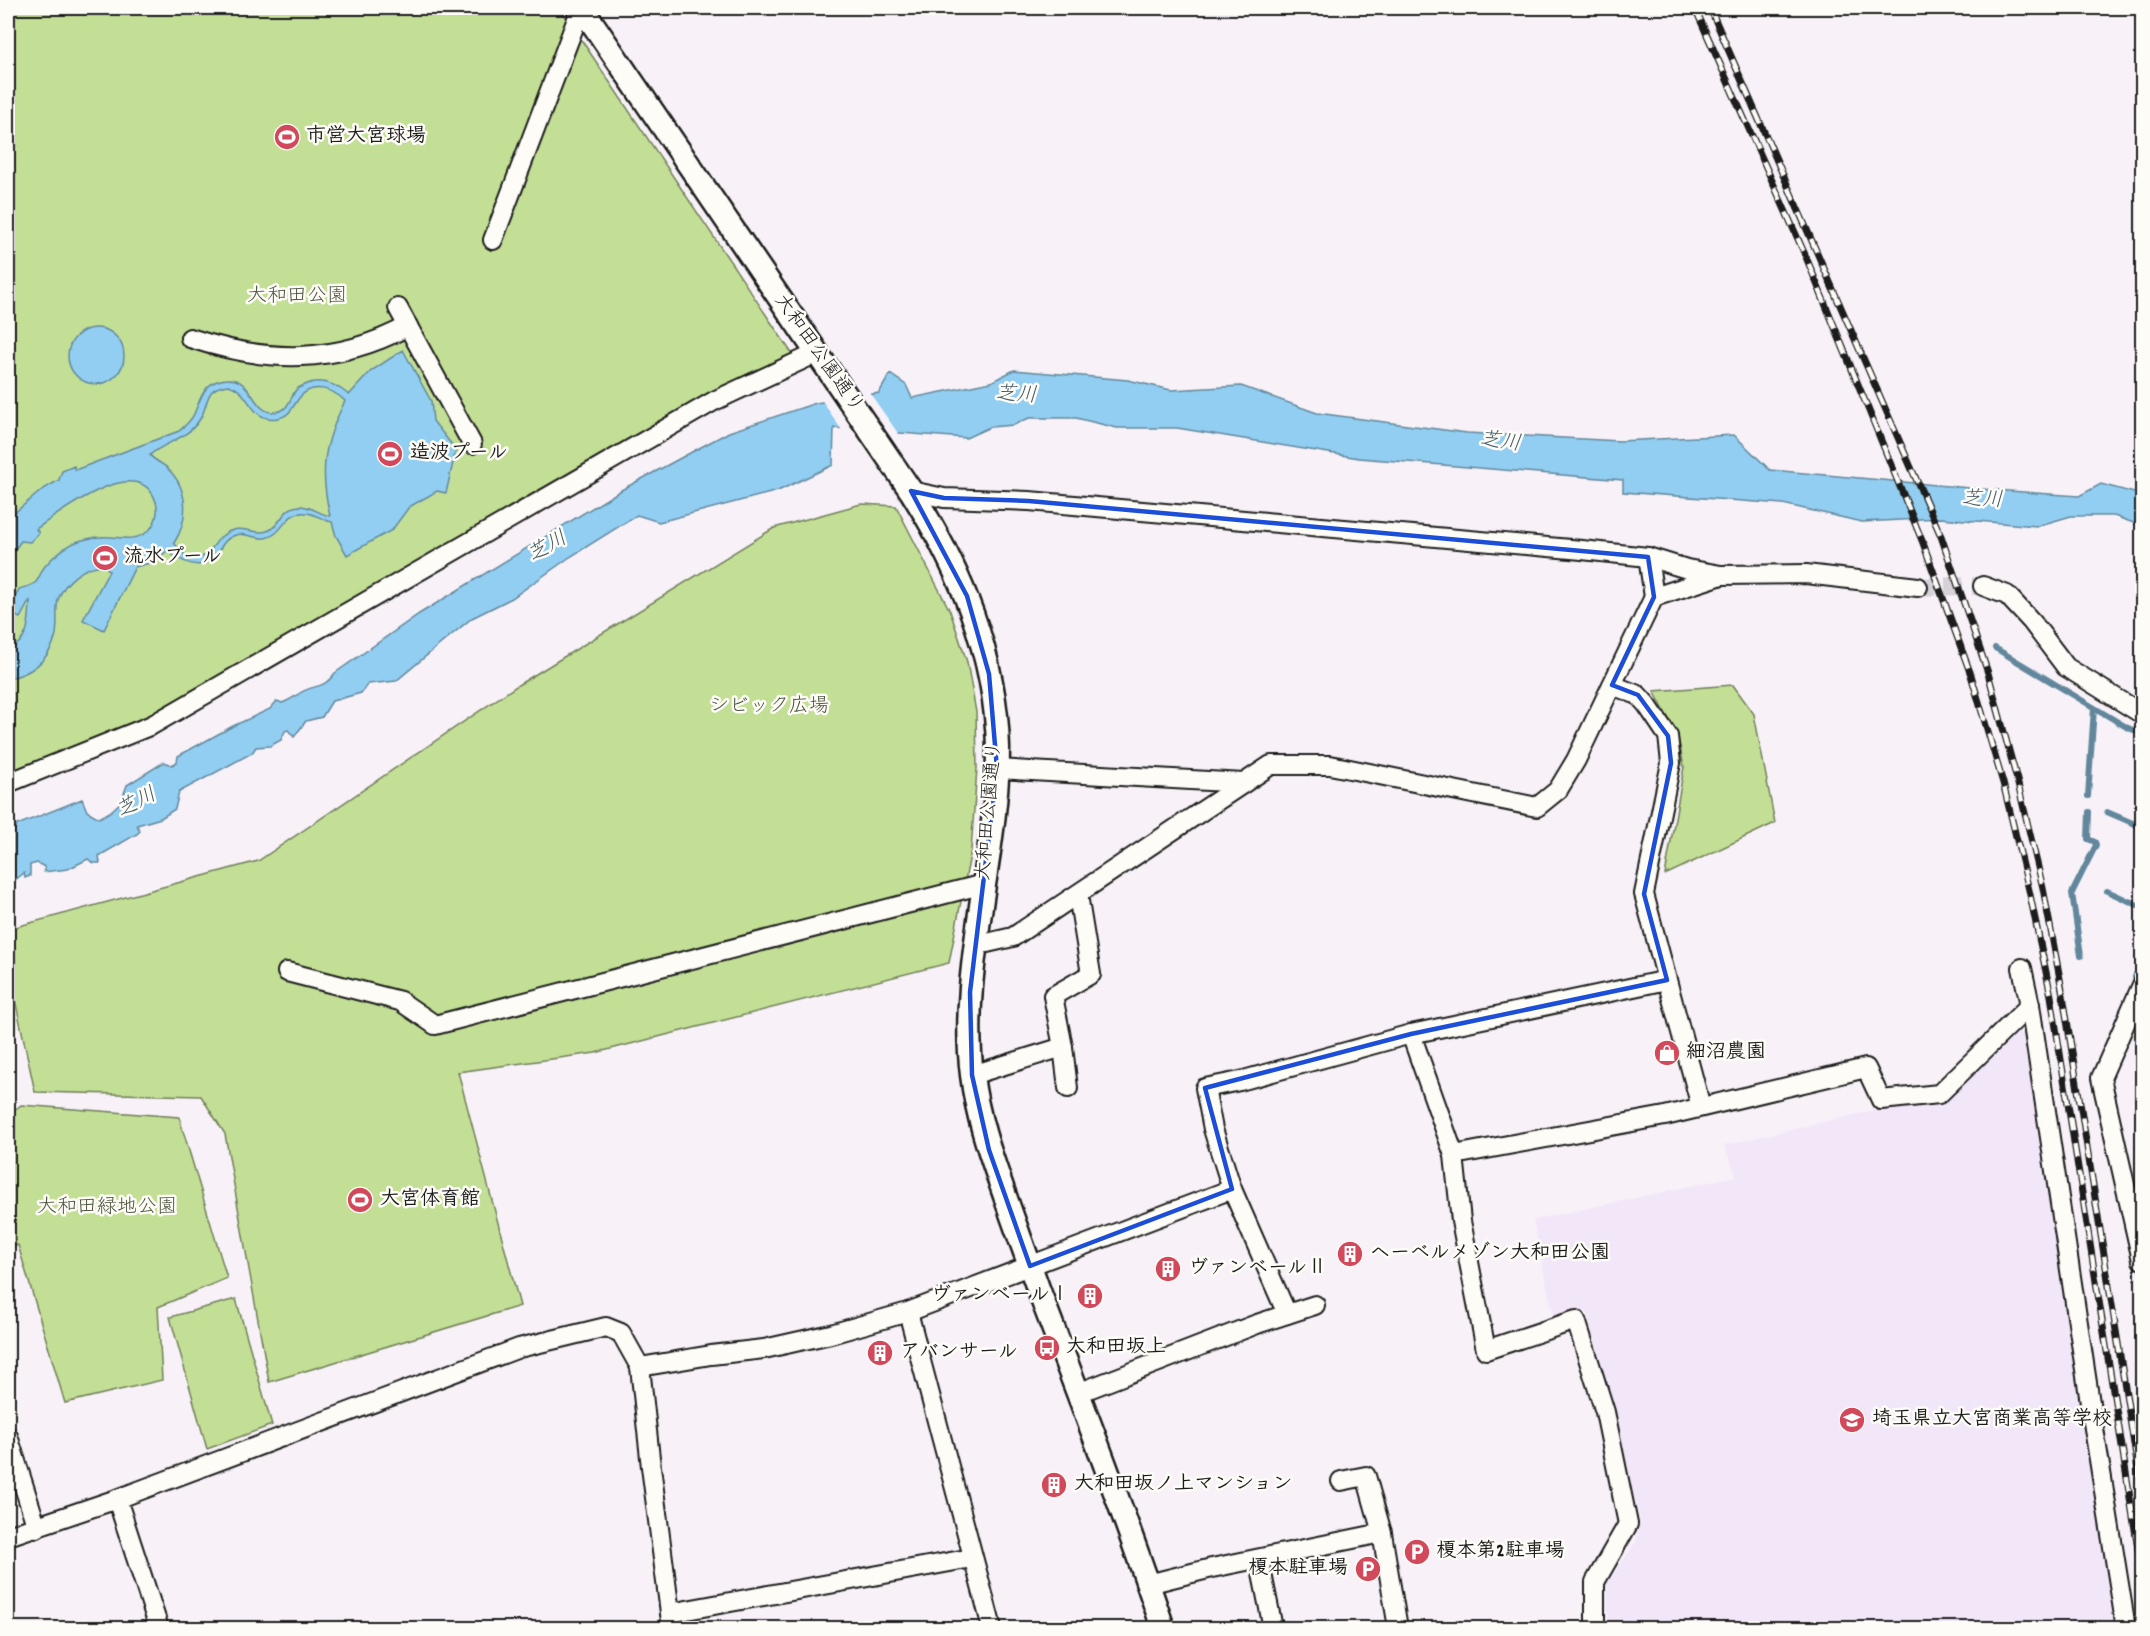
<svg xmlns="http://www.w3.org/2000/svg" width="2150" height="1636" font-family="Dekko,'Klee One',sans-serif">
<style>
.built{fill:#f2e6f9}
.green{fill:#c3df96;stroke:#707e59;stroke-width:1.5}
.water{fill:#91cef1;stroke:#62879c;stroke-width:1.5;fill-rule:evenodd}
.pier{fill:#f8f2f8}
.lines{fill:none;stroke-linecap:round;stroke-linejoin:round}
.stream{stroke:#62879c;stroke-width:6}
.minor-tunnel{stroke:#d7d2d7;stroke-width:18;stroke-dasharray:18 9;stroke-linecap:butt}
.minor-casing{stroke:#1c1c1c;stroke-width:22}
.tertiary-casing{stroke:#1c1c1c;stroke-width:27}
.minor{stroke:#fdfcf7;stroke-width:18}
.tertiary{stroke:#fdfcf7;stroke-width:22}
.rail-casing{stroke:#1c1c1c;stroke-width:7}
.rail{stroke:#fdfcf7;stroke-width:4.5;stroke-dasharray:14;stroke-linecap:butt}
.marked{fill:none;stroke:#1d4ed8;stroke-width:4.5;stroke-linejoin:round}
.labels{text-anchor:middle;dominant-baseline:central;stroke-width:5;stroke-linejoin:round;paint-order:stroke}
.poi-label{font-size:20px;font-weight:bold;fill:#1c1c1c;stroke:#fdfcf7;text-anchor:start}
.park-label{font-size:20px;fill:#4e5641;stroke:#fdfcf7}
.street-label{font-size:20px;fill:#1c1c1c;stroke:#fdfcf7}
.water-label{font-size:21px;font-style:italic;fill:#455a67;stroke:#fdfcf7}
</style>
<rect width="100%" height="100%" fill="#f8f2f8"/>
<filter id="ink" filterUnits="userSpaceOnUse"><feTurbulence type="fractalNoise" baseFrequency=".0167" numOctaves="2"/><feDisplacementMap in="SourceGraphic" scale="12" xChannelSelector="R" yChannelSelector="G"/><feConvolveMatrix kernelMatrix="1 2 1 2 8 2 1 2 1" color-interpolation-filters="sRGB"/></filter>
<g filter="url(#ink)">
<path class="built" d="M 2016,1032 L 2029,1036 L 2122,1628 L 1608,1628 L 1607,1584 L 1637,1540 L 1640,1520 L 1587,1311 L 1554,1320 L 1533,1220 L 1736,1176 L 1724,1145 L 1883,1108 L 1944,1098 Z"/>
<g class="green">
<path d="M 8,8 L 560,8 L 793,355 L 719,391 L 496,516 L 147,718 L 8,776 Z"/>
<path d="M 861,504 L 896,506 L 950,611 L 967,662 L 976,712 L 977,768 L 971,850 L 949,963 L 595,1053 L 458,1072 L 520,1306 L 269,1382 L 225,1134 L 201,1096 L 35,1092 L 8,967 L 8,929 L 258,861 L 518,685 L 774,528 Z"/>
<path d="M 1733,685 L 1754,714 L 1775,823 L 1665,875 L 1684,767 L 1678,737 L 1654,691 Z"/>
<path d="M 21,1105 L 179,1117 L 227,1278 L 158,1307 L 162,1380 L 65,1403 L 18,1245 L 8,1249 L 8,1115 Z"/>
<path d="M 236,1299 L 272,1425 L 207,1449 L 170,1317 Z"/>
</g>
<g class="water">
<circle cx="96" cy="356" r="28"/>
<path d="M 403,350 L 431,401 L 433,421 L 456,450 L 446,493 L 437,491 L 409,507 L 392,530 L 347,555 L 336,536 L 332,522 C 323,520 313,513 306,513 C 285,510 283,536 265,538 C 255,539 242,531 233,536 C 223,540 221,549 215,556 C 202,574 179,560 167,551 L 153,562 L 135,567 L 104,630 L 83,620 L 109,571 L 105,565 C 85,565 64,581 58,600 C 55,612 59,626 55,638 C 49,660 30,675 8,678 L 8,649 C 30,642 29,620 30,600 L 20,618 L 8,612 L 19,589 C 25,587 32,586 36,582 C 40,577 41,571 45,566 C 54,555 68,544 82,540 C 87,539 94,537 100,537 C 117,535 133,544 148,531 C 156,524 159,511 156,502 C 139,450 60,513 36,529 L 39,533 L 30,542 L 21,541 L 8,559 L 8,518 L 42,490 L 59,480 L 62,471 L 74,466 L 75,470 L 179,431 C 185,426 191,421 194,414 C 200,401 202,387 217,381 C 253,369 250,412 273,412 C 288,412 289,401 295,391 C 298,387 303,386 307,384 C 323,378 337,385 349,395 L 371,371 ZM 228,385 C 252,391 249,423 278,418 C 291,416 293,405 300,397 C 313,382 333,389 345,401 C 324,443 319,469 330,516 C 319,514 312,506 299,506 C 282,507 281,527 267,531 C 250,536 241,521 222,536 C 212,544 211,557 195,559 L 186,556 L 174,543 C 189,520 189,489 168,469 C 163,463 154,461 150,455 C 165,442 188,439 200,419 C 210,403 203,388 228,385 Z"/>
<path d="M 1014,370 L 1128,380 L 1171,390 L 1241,386 L 1317,413 L 1467,433 L 1620,441 L 1734,435 L 1770,470 L 1981,489 L 2079,496 L 2101,484 L 2142,495 L 2142,526 L 2114,516 L 2071,516 L 2037,526 L 1940,518 L 1862,522 L 1783,504 L 1623,492 L 1623,480 L 1359,458 L 1177,428 L 1117,428 L 1076,418 L 1029,418 L 1014,425 L 990,427 L 966,438 L 834,428 L 833,465 L 778,491 L 659,522 L 637,515 L 570,557 L 512,598 L 472,618 L 396,681 L 368,684 L 361,693 L 332,701 L 322,717 L 306,721 L 294,737 L 288,730 L 285,731 L 281,740 L 270,746 L 256,747 L 252,753 L 179,792 L 175,809 L 161,818 L 137,825 L 140,831 L 137,834 L 99,856 L 100,863 L 93,863 L 88,859 L 68,869 L 44,872 L 45,867 L 37,863 L 30,865 L 30,876 L 25,878 L 24,873 L 15,880 L 8,881 L 8,831 L 12,833 L 17,825 L 82,799 L 87,811 L 99,818 L 110,812 L 121,802 L 127,785 L 164,762 L 172,765 L 177,762 L 178,756 L 233,726 L 270,709 L 277,701 L 282,703 C 290,700 294,697 300,693 C 314,684 323,690 335,673 L 419,614 L 623,489 L 729,432 L 816,403 L 879,393 L 890,374 L 906,385 L 912,398 L 991,382 Z"/>
</g>
<path class="pier" d="M 869,392 L 900,436 L 843,432 L 821,399 Z"/>
<g class="lines">
<g class="stream">
<path d="M 1995,648 L 2128,728 L 2142,733"/>
<path d="M 2088,796 L 2094,708"/>
<path d="M 2107,812 L 2142,827"/>
<path d="M 2107,891 L 2142,907"/>
<path d="M 2081,956 L 2072,893 L 2096,845 L 2095,842 L 2088,839 L 2089,812"/>
<path d="M 2135,977 L 2142,962"/>
</g>
<path class="minor-tunnel" d="M 1918,587 L 1983,586"/>
<g class="minor-casing">
<g id="minor">
<path d="M 493,240 L 577,19 L 579,8"/>
<path d="M 398,308 L 472,444"/>
<path d="M 190,338 C 266,363 336,365 408,326"/>
<path d="M 911,491 L 944,498 L 1029,501 L 1582,550 L 1648,557 L 1687,569 L 1721,575 L 1806,574 L 1918,587"/>
<path d="M 1648,557 L 1654,597"/>
<path d="M 1983,586 L 2007,595 L 2032,622 L 2066,667 L 2142,714"/>
<path d="M 1612,685 L 1638,695 L 1647,705 L 1668,736 L 1671,763 L 1644,894 L 1701,1107"/>
<path d="M 997,769 L 1244,783"/>
<path d="M 8,783 L 152,725 L 714,401 L 817,353"/>
<path d="M 974,946 L 1013,937 L 1271,765 L 1330,765 L 1537,807 L 1558,790 L 1576,760 L 1654,597 L 1719,576"/>
<path d="M 2022,968 L 2030,1005 L 2092,1416 L 2126,1628"/>
<path d="M 287,972 L 400,1001 L 435,1025 L 984,884"/>
<path d="M 2142,985 L 2101,1078 L 2142,1260"/>
<path d="M 1411,1034 L 1454,1155 L 1461,1221 L 1486,1350 L 1576,1320 L 1605,1412 L 1628,1524 L 1595,1582 L 1595,1628"/>
<path d="M 1063,1047 L 1068,1088"/>
<path d="M 972,1075 L 1063,1047 L 1053,996 L 1091,974 L 1078,895"/>
<path d="M 1454,1155 L 1665,1116 L 1866,1068 L 1881,1100 L 1939,1094 L 2030,1005"/>
<path d="M 1232,1189 L 1287,1314"/>
<path d="M 908,1312 L 992,1628"/>
<path d="M 640,1367 L 711,1355 L 764,1349 L 831,1334 L 908,1312 L 1232,1189 L 1213,1129 L 1205,1088 L 1240,1081 L 1411,1034 L 1667,980"/>
<path d="M 1078,1393 L 1257,1324 L 1315,1305"/>
<path d="M 8,1436 L 37,1528"/>
<path d="M 1341,1481 L 1366,1476 L 1382,1533 L 1398,1628"/>
<path d="M 117,1499 L 159,1628"/>
<path d="M 8,1536 L 117,1499 L 519,1348 L 606,1327 L 621,1333 L 640,1367 L 651,1467 L 672,1628"/>
<path d="M 1259,1559 L 1273,1628"/>
<path d="M 1148,1584 L 1212,1568 L 1382,1533"/>
<path d="M 670,1613 L 972,1558"/>
</g>
</g>
<g class="tertiary-casing">
<path id="tertiary" d="M 582,8 L 911,491 C 960,569 996,654 998,748 C 998,793 991,840 984,885 C 975,948 964,1011 972,1075 C 977,1117 991,1156 1005,1196 C 1016,1228 1028,1260 1039,1291 C 1082,1403 1125,1515 1163,1628"/>
</g>
<use href="#minor" class="minor"/>
<use href="#tertiary" class="tertiary"/>
<g class="rail-casing">
<g id="rail">
<path d="M 1695,8 L 1806,257 L 1923,543 L 1971,675 L 2003,783 L 2029,890 L 2051,996 L 2142,1574"/>
<path d="M 1710,8 L 1941,536 L 1988,673 L 2017,780 L 2043,888 L 2063,995 L 2142,1495"/>
</g>
</g>
<use href="#rail" class="rail"/>
</g>
</g>
<path class="marked" d="M 911,491 L 944,498 L 1029,501 L 1648,557 L 1654,597 L 1612,685 L 1638,695 L 1668,736 L 1671,763 L 1644,894 L 1667,980 L 1411,1034 L 1205,1088 L 1232,1189 L 1030,1266 L 989,1150 L 972,1075 L 970,992 L 997,769 L 989,674 L 967,596 Z"/>
<defs>
<g id="stadium-disc" transform="scale(1.35)"><circle r="9.5" fill="#d1495b" stroke="#fdfcf7"/><path d="M0-5a6.5 5 0 1 0 0 10a6.5 5 0 1 0 0-10ZM-3.5-1.8h7v3.6h-7Z" fill="#fff"/></g>
<g id="shop-disc" transform="scale(1.35)"><circle r="9.5" fill="#d1495b" stroke="#fdfcf7"/><path d="M-5-2.5h2.3a2.7 3.5 0 0 1 5.4 0H5L5.5 6h-11ZM-1.5-2.5h3a1.5 2.3 0 0 0-3 0Z" fill="#fff"/></g>
<g id="building-disc" transform="scale(1.35)"><circle r="9.5" fill="#d1495b" stroke="#fdfcf7"/><path d="M-4-6H4V6H1V3H-1V6H-4ZM-2.5-4.3h1.7v1.8h-1.7ZM.8-4.3h1.7v1.8H.8ZM-2.5-1h1.7V.8h-1.7ZM.8-1h1.7V.8H.8Z" fill="#fff"/></g>
<g id="bus-disc" transform="scale(1.35)"><circle r="9.5" fill="#d1495b" stroke="#fdfcf7"/><path d="M-5-6H5V4H4V6H2V4H-2V6H-4V4H-5ZM-3.5-4V0h7V-4ZM-3.5 1.2v1.5H-2V1.2ZM2 1.2v1.5H3.5V1.2Z" fill="#fff"/></g>
<g id="school-disc" transform="scale(1.35)"><circle r="9.5" fill="#d1495b" stroke="#fdfcf7"/><path d="M0-5L7-2L0 1L-7-2ZM-4 1L0 2.5L4 1V4Q0 6-4 4Z" fill="#fff"/></g>
<g id="parking-disc" transform="scale(1.35)"><circle r="9.5" fill="#d1495b" stroke="#fdfcf7"/><path d="M-3.5-5.5H1a3.5 3.5 0 0 1 0 7H-1V5.5H-3.5ZM-1-3.4V-.6H.8a1.4 1.4 0 0 0 0-2.8Z" fill="#fff"/></g>
</defs>
<g fill-rule="evenodd">
<use href="#stadium-disc" x="287" y="137"/>
<use href="#stadium-disc" x="390" y="454"/>
<use href="#stadium-disc" x="105" y="558"/>
<use href="#shop-disc" x="1667" y="1053"/>
<use href="#stadium-disc" x="360" y="1200"/>
<use href="#building-disc" x="1350" y="1254"/>
<use href="#building-disc" x="1168" y="1269"/>
<use href="#building-disc" x="1090" y="1296"/>
<use href="#bus-disc" x="1047" y="1348"/>
<use href="#building-disc" x="880" y="1353"/>
<use href="#school-disc" x="1852" y="1420"/>
<use href="#building-disc" x="1054" y="1485"/>
<use href="#parking-disc" x="1417" y="1552"/>
<use href="#parking-disc" x="1368" y="1569"/>
</g>
<g class="labels">
<g class="poi-label">
<text x="306" y="137">市営大宮球場</text>
<text x="410" y="454">造波プール</text>
<text x="124" y="558">流水プール</text>
<text x="1686" y="1053">細沼農園</text>
<text x="380" y="1200">大宮体育館</text>
<text x="1370" y="1254">ヘーベルメゾン大和田公園</text>
<text x="1188" y="1269">ヴァンベールⅡ</text>
<text x="1070" y="1296" text-anchor="end">ヴァンベールⅠ</text>
<text x="1066" y="1348">大和田坂上</text>
<text x="900" y="1353">アバンサール</text>
<text x="1872" y="1420">埼玉県立大宮商業高等学校</text>
<text x="1074" y="1485">大和田坂ノ上マンション</text>
<text x="1436" y="1552">榎本第2駐車場</text>
<text x="1348" y="1569" text-anchor="end">榎本駐車場</text>
</g>
<g class="park-label">
<text x="297" y="297">大和田公園</text>
<text x="769" y="707">シビック広場</text>
<text x="107" y="1208">大和田緑地公園</text>
</g>
<g class="street-label">
<text transform="translate(818 354) rotate(55)">大和田公園通り</text>
<text transform="translate(990 811) rotate(-85)">大和田公園通り</text>
</g>
<g class="water-label">
<text transform="translate(1016 396) rotate(3)">芝川</text>
<text transform="translate(1500 443) rotate(7)">芝川</text>
<text transform="translate(1982 501) rotate(2)">芝川</text>
<text transform="translate(548 548) rotate(-30)">芝川</text>
<text transform="translate(137 804) rotate(-28)">芝川</text>
</g>
</g>
<rect width="2150" height="1636" fill="none" stroke="#fdfcf7" stroke-width="30"/>
<rect x="15" y="15" width="2120" height="1606" fill="none" stroke="#1c1c1c" stroke-width="2" filter="url(#ink)"/>
</svg>
